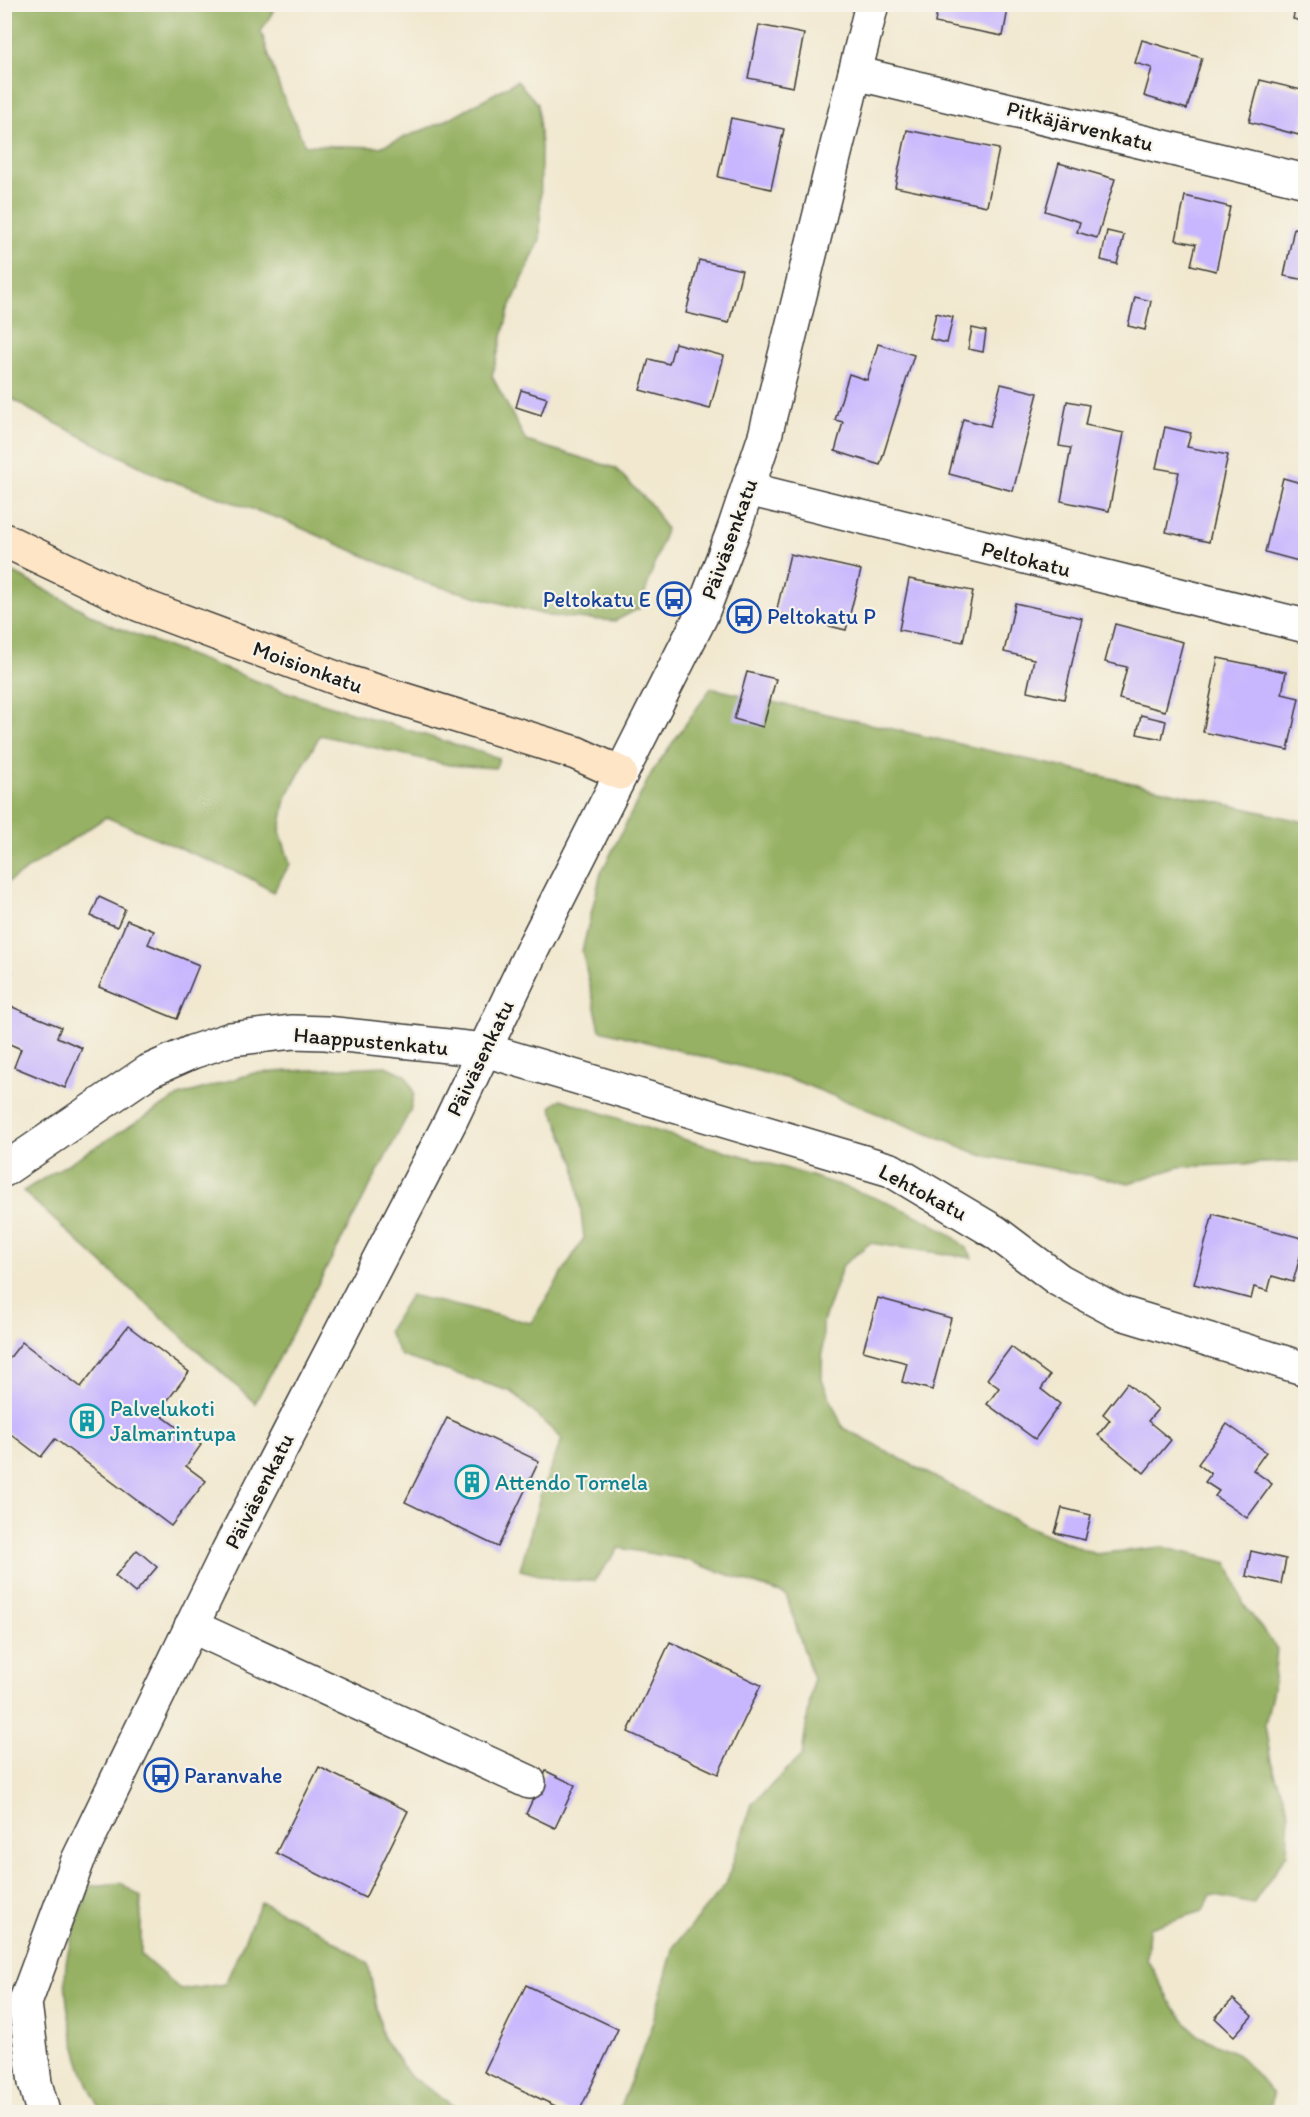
<svg xmlns="http://www.w3.org/2000/svg" width="1310" height="2117" font-family="Itim,sans-serif">
<style>
.forest{fill:#96b163;stroke:#596640;stroke-width:1.5}
.building{fill:#c8b6fe}
.lines{fill:none;stroke-linecap:round;stroke-linejoin:round}
.street-casing{stroke:#3c3b37;stroke-width:36}
.secondary-casing{stroke:#3c3b37;stroke-width:36}
.street{stroke:#fff;stroke-width:33}
.secondary{stroke:#fde5c5;stroke-width:33}
.labels{text-anchor:middle;dominant-baseline:central;stroke-width:4.5;stroke-linejoin:round;paint-order:stroke}
.street-label{font-size:22px;fill:#1c1c1c;stroke:#f7f3e8}
.transit-label{font-size:22px;fill:#164399;stroke:#f7f3e8;text-anchor:start}
.culture-label{font-size:22px;fill:#0d838f;stroke:#f7f3e8;text-anchor:start}
</style>
<rect width="100%" height="100%" fill="#f7f3e8"/>
<filter id="ink" filterUnits="userSpaceOnUse"><feTurbulence type="fractalNoise" baseFrequency=".0167" numOctaves="2"/><feDisplacementMap in="SourceGraphic" scale="12" xChannelSelector="R" yChannelSelector="G"/><feConvolveMatrix kernelMatrix="1 2 1 2 8 2 1 2 1" color-interpolation-filters="sRGB"/></filter>
<filter id="wash" filterUnits="userSpaceOnUse"><feTurbulence type="fractalNoise" baseFrequency=".008" numOctaves="4" result="noise"/><feDisplacementMap in="SourceGraphic" scale="24" xChannelSelector="R" yChannelSelector="G"/><feGaussianBlur stdDeviation="1.35" result="paint"/><feColorMatrix in="noise" values="0 0 0 0 0 0 0 0 0 0 0 0 0 0 0 0 0 1.4 0 .05"/><feComposite in="paint" operator="in"/></filter>
<g filter="url(#wash)">
<rect width="100%" height="100%" fill="#f1e8cf"/>
<g class="forest">
<path d="M 4,5 L 277,5 L 261,31 L 281,92 L 305,145 L 380,147 L 443,122 L 517,81 L 538,104 L 541,148 L 540,239 L 509,310 L 492,376 L 526,441 L 615,468 L 652,506 L 666,529 L 640,608 L 615,621 L 549,616 L 426,583 L 283,520 L 161,477 L 32,411 L 5,394 Z"/>
<path d="M 5,568 L 108,624 L 280,690 L 499,758 L 496,768 L 449,765 L 320,735 L 286,798 L 280,831 L 290,864 L 273,892 L 248,877 L 106,817 L 5,884 Z"/>
<path d="M 711,688 L 1305,822 L 1305,1161 L 1179,1167 L 1129,1183 L 981,1155 L 796,1081 L 600,1030 L 582,951 L 601,873 L 652,772 Z"/>
<path d="M 386,1066 L 406,1075 L 414,1093 L 410,1111 L 255,1403 L 23,1191 L 179,1096 L 254,1073 Z"/>
<path d="M 561,1099 C 602,1113 642,1127 683,1139 C 743,1157 946,1205 973,1258 L 870,1243 L 843,1265 L 823,1322 L 822,1380 L 843,1428 L 1024,1525 L 1095,1554 L 1162,1547 L 1228,1563 L 1244,1605 L 1277,1649 L 1273,1689 L 1265,1725 L 1271,1762 L 1289,1812 L 1287,1853 L 1253,1904 L 1211,1895 L 1203,1911 L 1149,1928 L 1147,1959 L 1173,2006 L 1197,2035 L 1238,2054 L 1273,2094 L 1270,2112 L 618,2112 L 650,2032 L 674,1946 L 726,1884 L 752,1804 L 802,1755 L 813,1679 L 786,1595 L 683,1559 L 619,1548 L 594,1581 L 559,1580 L 520,1570 L 541,1493 L 562,1439 L 512,1392 L 401,1356 L 388,1331 L 410,1295 L 531,1323 L 584,1238 L 575,1163 L 551,1107 Z"/>
<path d="M 121,1883 L 141,1897 L 141,1955 L 181,1990 L 225,1984 L 261,1902 L 318,1930 L 368,1964 L 383,2038 L 409,2075 L 462,2112 L 103,2112 C 79,2076 58,1995 68,1952 C 73,1930 83,1908 90,1886 Z"/>
</g>
<g id="blocks">
<g class="building">
<path d="M 750,4 L 765,4 L 764,9 Z"/>
<path d="M 938,4 L 1009,4 L 1003,36 L 935,23 Z"/>
<path d="M 1296,4 L 1306,4 L 1306,22 L 1293,19 Z"/>
<path d="M 759,25 L 804,34 L 793,87 L 748,78 Z"/>
<path d="M 1142,40 L 1202,58 L 1187,109 L 1144,96 L 1152,68 L 1135,63 Z"/>
<path d="M 1260,80 L 1306,91 L 1306,108 L 1299,135 L 1249,122 Z"/>
<path d="M 731,118 L 784,129 L 771,189 L 718,177 Z"/>
<path d="M 907,130 L 999,149 L 987,206 L 895,187 Z"/>
<path d="M 1059,163 L 1115,179 L 1097,238 L 1077,232 L 1080,222 L 1045,211 Z"/>
<path d="M 1185,196 L 1230,207 L 1216,271 L 1191,265 L 1196,244 L 1176,240 Z"/>
<path d="M 1294,228 L 1306,231 L 1306,280 L 1284,276 Z"/>
<path d="M 1107,231 L 1124,235 L 1117,264 L 1101,260 Z"/>
<path d="M 699,260 L 742,270 L 729,323 L 686,313 Z"/>
<path d="M 1135,297 L 1151,301 L 1145,330 L 1128,326 Z"/>
<path d="M 936,313 L 953,317 L 947,343 L 930,339 Z"/>
<path d="M 972,328 L 986,331 L 983,352 L 968,349 Z"/>
<path d="M 675,343 L 724,356 L 710,409 L 640,390 L 649,359 L 669,364 Z"/>
<path d="M 878,344 L 914,355 L 880,465 L 835,451 L 843,422 L 835,420 L 849,374 L 867,380 Z"/>
<path d="M 1001,384 L 1038,393 L 1013,491 L 949,474 L 963,419 L 990,426 Z"/>
<path d="M 521,390 L 547,398 L 541,415 L 516,407 Z"/>
<path d="M 1067,401 L 1089,405 L 1085,425 L 1124,433 L 1109,511 L 1061,501 L 1071,448 L 1059,446 Z"/>
<path d="M 1165,427 L 1191,433 L 1187,447 L 1228,455 L 1209,542 L 1166,532 L 1179,472 L 1156,468 Z"/>
<path d="M 1306,467 L 1306,563 L 1265,552 L 1283,478 L 1301,483 Z"/>
<path d="M 790,554 L 861,570 L 846,630 L 776,613 Z"/>
<path d="M 909,579 L 973,591 L 963,642 L 899,630 Z"/>
<path d="M 1015,603 L 1082,618 L 1064,699 L 1027,691 L 1034,659 L 1004,652 Z"/>
<path d="M 1115,624 L 1183,642 L 1165,711 L 1119,699 L 1127,667 L 1105,662 Z"/>
<path d="M 1218,658 L 1286,672 L 1282,694 L 1299,698 L 1288,750 L 1203,732 Z"/>
<path d="M 747,672 L 776,679 L 763,727 L 734,719 Z"/>
<path d="M 1141,715 L 1166,721 L 1162,739 L 1137,734 Z"/>
<path d="M 99,897 L 125,909 L 117,927 L 91,916 Z"/>
<path d="M 127,920 L 154,931 L 148,944 L 199,965 L 177,1019 L 99,987 Z"/>
<path d="M 5,967 L 11,972 L 5,982 Z"/>
<path d="M 5,1004 L 61,1027 L 57,1037 L 82,1048 L 65,1088 L 14,1067 L 21,1049 L 5,1042 Z"/>
<path d="M 1213,1214 L 1305,1239 L 1293,1282 L 1272,1276 L 1268,1291 L 1254,1287 L 1251,1299 L 1194,1284 Z"/>
<path d="M 878,1298 L 951,1318 L 932,1390 L 902,1382 L 907,1363 L 863,1351 Z"/>
<path d="M 128,1326 L 189,1372 L 158,1413 L 201,1445 L 186,1466 L 206,1481 L 171,1526 L 55,1439 L 41,1457 L 4,1429 L 4,1365 L 22,1342 L 81,1387 Z"/>
<path d="M 1011,1347 L 1050,1376 L 1041,1389 L 1060,1404 L 1035,1439 L 987,1404 L 999,1388 L 987,1379 Z"/>
<path d="M 1127,1383 L 1158,1409 L 1148,1421 L 1171,1440 L 1144,1473 L 1098,1435 L 1110,1420 L 1103,1414 Z"/>
<path d="M 447,1418 L 539,1461 L 498,1547 L 405,1502 Z"/>
<path d="M 1227,1424 L 1266,1452 L 1253,1470 L 1272,1484 L 1247,1518 L 1215,1496 L 1219,1491 L 1205,1482 L 1211,1474 L 1198,1464 Z"/>
<path d="M 1062,1508 L 1091,1515 L 1085,1540 L 1055,1533 Z"/>
<path d="M 137,1550 L 157,1567 L 135,1593 L 115,1576 Z"/>
<path d="M 1251,1551 L 1286,1559 L 1281,1584 L 1246,1576 Z"/>
<path d="M 670,1642 L 761,1685 L 718,1774 L 628,1732 Z"/>
<path d="M 319,1767 L 408,1811 L 365,1898 L 276,1853 Z"/>
<path d="M 546,1771 L 575,1785 L 555,1828 L 526,1814 Z"/>
<path d="M 526,1985 L 618,2029 L 579,2112 L 568,2112 L 484,2072 Z"/>
<path d="M 1233,1999 L 1252,2016 L 1234,2036 L 1215,2018 Z"/>
</g>
</g>
</g>
<g filter="url(#ink)">
<use href="#blocks" fill-opacity="0" stroke="#3c3b37" stroke-width="1.5"/>
<g class="lines">
<g class="street-casing">
<g id="street">
<path d="M 855,73 L 1306,181"/>
<path d="M 748,489 L 1306,626"/>
<path d="M 4,1170 L 149,1071 L 192,1052 L 231,1039 L 293,1032 L 326,1033 L 485,1050 L 891,1170 L 995,1232 L 1059,1280 L 1118,1312 L 1306,1369"/>
<path d="M 191,1626 L 529,1782"/>
<path d="M 43,2112 L 35,2083 L 25,2003 L 78,1860 L 228,1551 L 450,1122 L 533,948 L 701,616 L 734,529 L 765,436 L 872,4"/>
</g>
</g>
<g class="secondary-casing">
<path id="secondary" d="M 4,540 L 140,605 L 344,681 L 576,753 L 620,773"/>
</g>
<use href="#street" class="street"/>
<use href="#secondary" class="secondary"/>
</g>
</g>
<defs>
<g id="bus-ring" transform="scale(1.725)"><circle r="9.5" fill="#f7f3e8" stroke="#1a4fb4" stroke-width="1.5"/><path d="M-5-6H5V4H4V6H2V4H-2V6H-4V4H-5ZM-3.5-4V0h7V-4ZM-3.5 1.2v1.5H-2V1.2ZM2 1.2v1.5H3.5V1.2Z" fill="#1a4fb4"/></g>
<g id="building-ring" transform="scale(1.725)"><circle r="9.5" fill="#f7f3e8" stroke="#0f9aa8" stroke-width="1.5"/><path d="M-4-6H4V6H1V3H-1V6H-4ZM-2.5-4.3h1.7v1.8h-1.7ZM.8-4.3h1.7v1.8H.8ZM-2.5-1h1.7V.8h-1.7ZM.8-1h1.7V.8H.8Z" fill="#0f9aa8"/></g>
</defs>
<g fill-rule="evenodd">
<use href="#bus-ring" x="674" y="599"/>
<use href="#bus-ring" x="744" y="616"/>
<use href="#building-ring" x="87" y="1421"/>
<use href="#building-ring" x="472" y="1482"/>
<use href="#bus-ring" x="161" y="1775"/>
</g>
<g class="labels">
<g class="street-label">
<text transform="translate(1080 126) rotate(14)">Pitkäjärvenkatu</text>
<text transform="translate(729 539) rotate(-70)">Päiväsenkatu</text>
<text transform="translate(1026 559) rotate(14)">Peltokatu</text>
<text transform="translate(308 667) rotate(20)">Moisionkatu</text>
<text transform="translate(371 1041) rotate(5)">Haappustenkatu</text>
<text transform="translate(480 1058) rotate(-64)">Päiväsenkatu</text>
<text transform="translate(923 1192) rotate(28)">Lehtokatu</text>
<text transform="translate(259 1491) rotate(-63)">Päiväsenkatu</text>
</g>
<g class="transit-label">
<text x="651" y="599" text-anchor="end">Peltokatu E</text>
<text x="767" y="616">Peltokatu P</text>
<text x="184" y="1775">Paranvahe</text>
</g>
<g class="culture-label">
<text x="110" y="1408">Palvelukoti<tspan x="110" dy="25">Jalmarintupa</tspan></text>
<text x="495" y="1482">Attendo Tornela</text>
</g>
</g>
<rect width="1310" height="2117" fill="none" stroke="#f7f3e8" stroke-width="24"/>
</svg>
